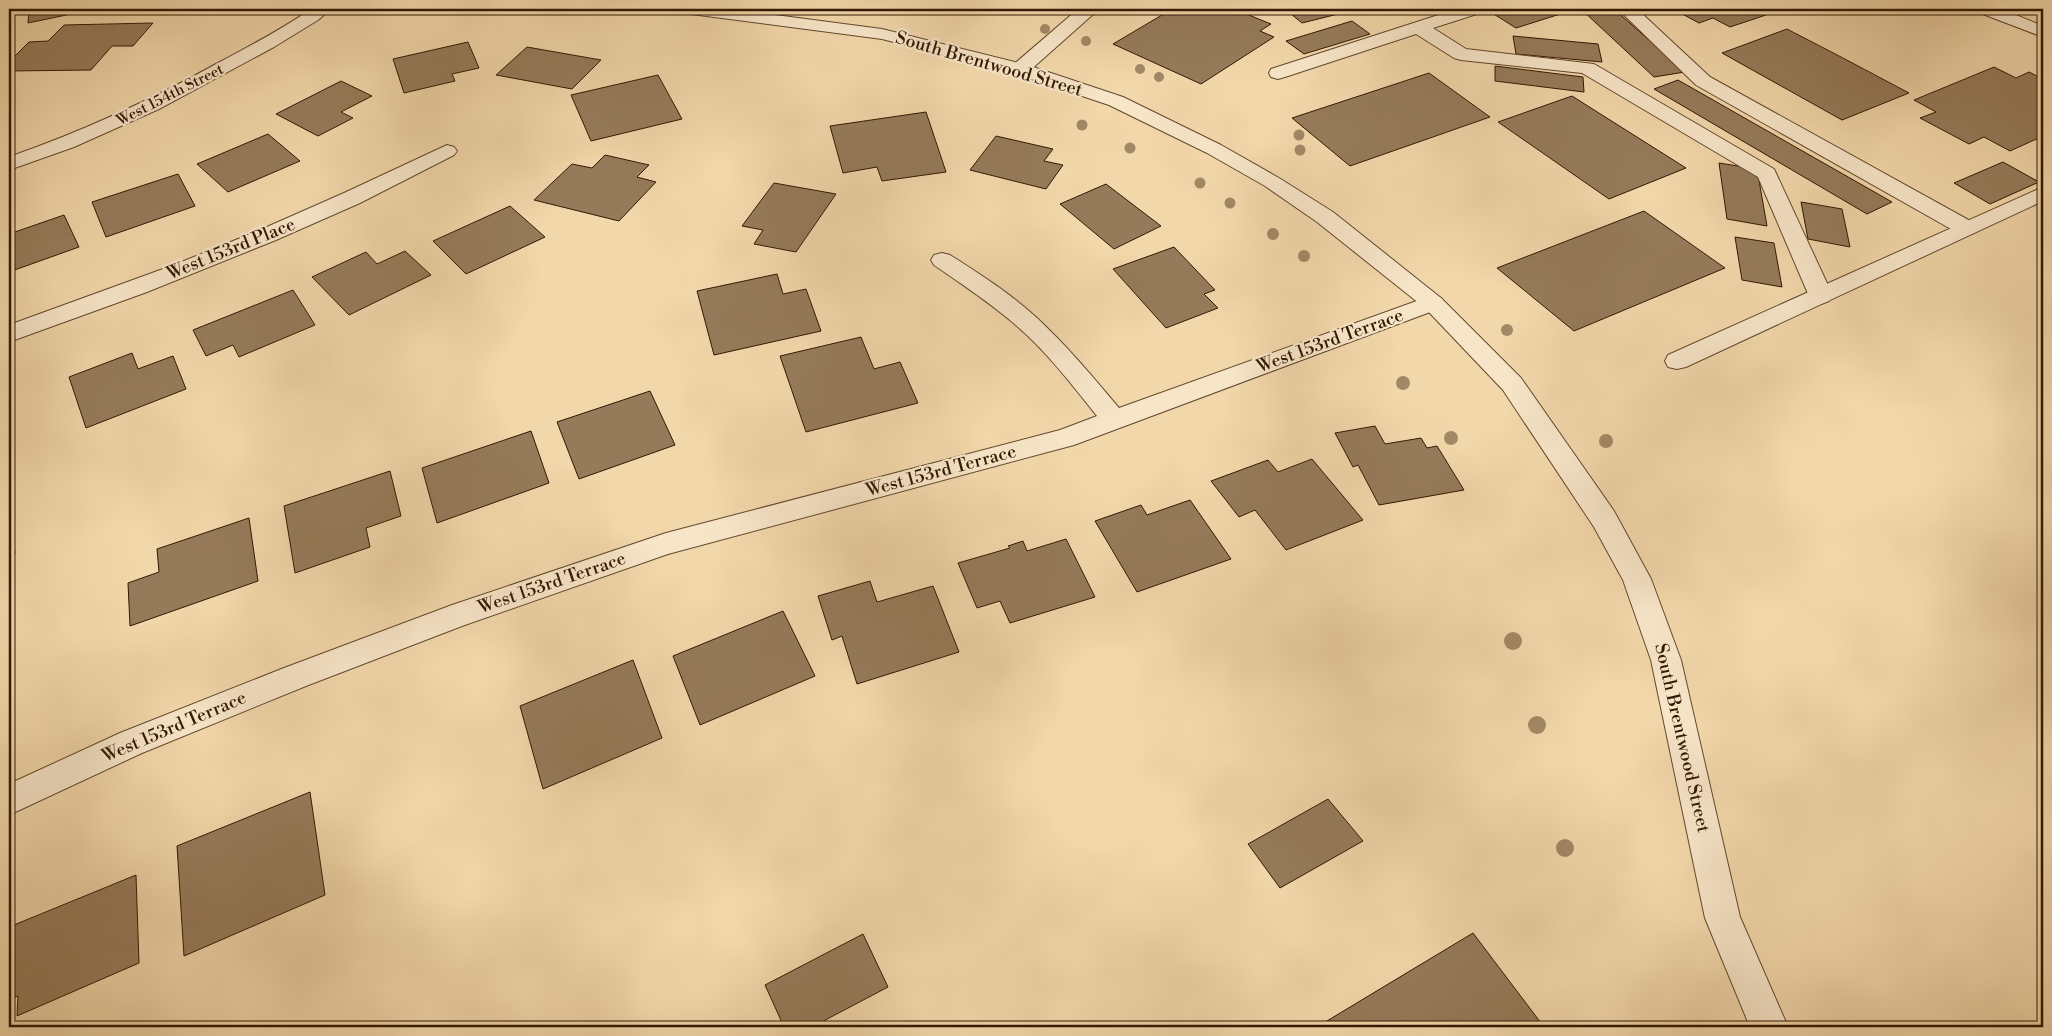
<svg xmlns="http://www.w3.org/2000/svg" width="2052" height="1036" font-family="'Libre Bodoni',serif">
<style>
.building{fill:#967b5a;stroke:#321803}
.lines{fill:none;stroke-linecap:round;stroke-linejoin:round}
.service-casing{stroke:#62482d;stroke-width:2}
.minor-casing{stroke:#62482d;stroke-width:2}
.tertiary-casing{stroke:#62482d;stroke-width:2}
.service{fill:#f7e5c8;fill-rule:evenodd}
.minor{fill:#f7e5c8;fill-rule:evenodd}
.tertiary{fill:#f7e5c8;fill-rule:evenodd}
.tree{fill:#a38865}
.labels{text-anchor:middle;dominant-baseline:central;stroke-width:4.5;stroke-linejoin:round;paint-order:stroke}
.far-street-label{font-size:15px;fill:#321803;stroke:#f7e5c8}
.street-label{font-size:18px;fill:#321803;stroke:#f7e5c8}
</style>
<rect width="100%" height="100%" fill="#f2d7aa"/>
<filter id="stains"><feTurbulence type="fractalNoise" baseFrequency=".004" numOctaves="4"/><feColorMatrix values="0 0 0 0 .2 0 0 0 0 .09 0 0 0 0 .02 0 0 0 .5 -.17"/></filter>
<radialGradient id="worn" r=".72"><stop offset=".6" stop-color="#630" stop-opacity="0"/><stop offset="1" stop-color="#630" stop-opacity=".3"/></radialGradient>
<g class="building">
<path d="M 29,9 L 76,9 L 76,13 L 28,23 Z"/>
<path d="M 1172,9 L 1234,9 L 1271,24 L 1260,31 L 1274,37 L 1201,84 L 1113,44 Z"/>
<path d="M 1285,9 L 1358,9 L 1302,23 Z"/>
<path d="M 1507,9 L 1576,9 L 1516,28 L 1492,13 Z"/>
<path d="M 1591,9 L 1614,9 L 1685,72 L 1654,77 L 1582,10 Z"/>
<path d="M 1673,9 L 1784,9 L 1730,27 L 1713,18 L 1699,23 Z"/>
<path d="M 1352,21 L 1370,34 L 1304,54 L 1286,41 Z"/>
<path d="M 153,23 L 133,46 L 112,46 L 91,70 L 9,71 L 9,62 L 29,42 L 48,41 L 64,25 Z"/>
<path d="M 1787,29 L 1843,58 L 1909,93 L 1842,120 L 1722,53 Z"/>
<path d="M 1513,36 L 1598,44 L 1602,62 L 1516,54 Z"/>
<path d="M 468,42 L 479,68 L 452,74 L 455,81 L 404,93 L 393,59 Z"/>
<path d="M 527,47 L 601,60 L 572,89 L 496,75 Z"/>
<path d="M 1495,66 L 1583,77 L 1584,92 L 1495,81 Z"/>
<path d="M 1994,67 L 2016,78 L 2029,72 L 2043,79 L 2043,136 L 2010,151 L 1984,137 L 1969,144 L 1920,118 L 1936,112 L 1914,100 Z"/>
<path d="M 1429,73 L 1490,117 L 1350,166 L 1292,118 Z"/>
<path d="M 658,75 L 682,119 L 591,141 L 571,95 Z"/>
<path d="M 1678,80 L 1892,202 L 1867,214 L 1654,89 Z"/>
<path d="M 341,81 L 372,96 L 341,112 L 353,118 L 318,136 L 276,114 Z"/>
<path d="M 1572,96 L 1686,168 L 1609,199 L 1498,122 Z"/>
<path d="M 926,112 L 946,172 L 882,181 L 877,167 L 843,173 L 830,126 Z"/>
<path d="M 268,134 L 300,161 L 228,192 L 197,164 Z"/>
<path d="M 996,136 L 1053,149 L 1044,161 L 1063,165 L 1046,189 L 970,170 Z"/>
<path d="M 605,155 L 649,165 L 637,177 L 656,182 L 619,221 L 534,200 L 572,164 L 592,168 Z"/>
<path d="M 2003,162 L 2039,182 L 1990,204 L 1954,183 Z"/>
<path d="M 1719,163 L 1757,169 L 1767,226 L 1727,219 Z"/>
<path d="M 178,174 L 195,206 L 106,237 L 92,202 Z"/>
<path d="M 774,183 L 836,194 L 796,252 L 754,244 L 763,230 L 742,226 Z"/>
<path d="M 1106,184 L 1161,226 L 1114,249 L 1060,204 Z"/>
<path d="M 1801,202 L 1842,209 L 1850,247 L 1808,239 Z"/>
<path d="M 510,206 L 545,237 L 466,274 L 433,241 Z"/>
<path d="M 1644,211 L 1725,268 L 1574,331 L 1497,268 Z"/>
<path d="M 64,215 L 79,247 L 9,272 L 9,234 Z"/>
<path d="M 1735,237 L 1774,243 L 1782,287 L 1742,280 Z"/>
<path d="M 1174,247 L 1215,290 L 1204,294 L 1218,308 L 1166,328 L 1113,269 Z"/>
<path d="M 405,251 L 431,275 L 349,315 L 312,277 L 366,252 L 377,264 Z"/>
<path d="M 777,274 L 783,294 L 806,289 L 821,331 L 714,355 L 697,291 Z"/>
<path d="M 293,290 L 315,325 L 239,357 L 233,345 L 206,356 L 193,330 Z"/>
<path d="M 861,337 L 874,369 L 900,362 L 918,403 L 806,432 L 780,356 Z"/>
<path d="M 132,353 L 138,369 L 173,356 L 186,389 L 86,428 L 69,377 Z"/>
<path d="M 650,391 L 675,445 L 579,479 L 557,422 Z"/>
<path d="M 1375,426 L 1385,444 L 1421,438 L 1427,448 L 1437,446 L 1464,490 L 1379,505 L 1358,465 L 1353,467 L 1335,433 Z"/>
<path d="M 531,431 L 549,483 L 437,523 L 422,468 Z"/>
<path d="M 1312,459 L 1363,520 L 1286,550 L 1255,510 L 1239,517 L 1211,481 L 1268,460 L 1278,472 Z"/>
<path d="M 390,471 L 401,516 L 366,528 L 370,547 L 295,573 L 284,506 Z"/>
<path d="M 1190,500 L 1231,559 L 1137,592 L 1095,521 L 1141,505 L 1147,515 Z"/>
<path d="M 9,515 L 15,553 L 9,555 Z"/>
<path d="M 249,518 L 258,581 L 130,626 L 128,583 L 159,572 L 157,549 Z"/>
<path d="M 1066,539 L 1095,597 L 1010,623 L 1000,601 L 977,608 L 958,563 L 1010,548 L 1008,546 L 1023,541 L 1027,551 Z"/>
<path d="M 870,581 L 877,602 L 933,586 L 959,652 L 857,684 L 842,636 L 832,640 L 818,596 Z"/>
<path d="M 783,611 L 815,676 L 700,725 L 673,656 Z"/>
<path d="M 633,660 L 662,738 L 543,789 L 520,706 Z"/>
<path d="M 310,792 L 325,895 L 184,956 L 177,846 Z"/>
<path d="M 1328,799 L 1363,841 L 1280,888 L 1248,844 Z"/>
<path d="M 136,875 L 139,963 L 17,1016 L 18,996 L 9,1000 L 9,927 Z"/>
<path d="M 1473,933 L 1544,1027 L 1317,1027 L 1370,995 Z"/>
<path d="M 863,934 L 888,987 L 812,1027 L 784,1027 L 765,985 Z"/>
</g>
<g class="lines">
<g class="service-casing">
<g id="service">
<path d="M 1457,9 L 1483,9 L 1480,13 L 1433,28 L 1466,49 L 1594,64 L 1774,169 L 1833,296 L 1829,301 L 1821,304 L 1813,301 L 1809,296 L 1758,177 L 1582,73 L 1461,60 L 1454,58 L 1416,34 L 1285,77 L 1278,79 L 1271,77 L 1269,73 L 1271,69 Z"/>
<path d="M 1618,9 L 1637,9 L 1710,77 L 1974,223 L 1977,228 L 1974,233 L 1966,235 L 1958,233 L 1696,85 Z"/>
</g>
</g>
<g class="minor-casing">
<g id="minor">
<path d="M 1078,9 L 1099,9 L 1027,73 L 1020,75 L 1013,73 L 1011,69 L 1013,65 Z"/>
<path d="M 447,145 L 454,147 L 457,151 L 454,155 L 360,203 L 276,240 L 147,292 L 9,342 L 9,325 L 174,265 L 260,230 L 344,193 Z"/>
<path d="M 2043,187 L 2043,201 L 1686,367 L 1677,369 L 1668,367 L 1665,361 L 1668,355 Z"/>
<path d="M 942,253 L 950,255 C 980,274 1011,294 1037,318 C 1067,346 1093,377 1119,408 L 1425,298 L 1433,295 L 1441,298 L 1445,303 L 1441,308 L 1074,445 L 668,554 L 462,626 L 306,686 L 142,753 L 9,815 L 9,784 L 120,733 L 284,668 L 452,605 L 666,533 L 1060,430 L 1097,416 C 1072,385 1048,353 1018,327 C 992,304 963,285 934,265 L 931,260 L 934,255 Z"/>
</g>
</g>
<g class="tertiary-casing">
<g id="tertiary">
<path d="M 311,9 L 331,9 L 318,20 L 274,47 L 159,109 L 74,147 L 9,170 L 9,157 C 81,132 151,100 218,63 C 250,46 282,29 311,9 Z"/>
<path d="M 682,9 L 730,9 L 882,29 L 1027,65 L 1123,97 L 1221,145 L 1279,178 L 1333,212 L 1441,298 L 1521,378 L 1614,511 L 1651,579 L 1681,660 L 1740,917 L 1788,1027 L 1750,1027 L 1705,918 L 1651,660 L 1623,580 L 1594,527 L 1503,390 L 1425,308 L 1317,222 L 1265,186 L 1207,153 L 1109,105 L 1013,73 L 882,39 L 691,14 L 685,13 Z"/>
<path d="M 1977,9 L 2001,9 L 2043,26 L 2043,37 L 1980,13 Z"/>
</g>
</g>
<use href="#service" class="service"/>
<use href="#minor" class="minor"/>
<use href="#tertiary" class="tertiary"/>
</g>
<g class="tree">
<circle cx="1045" cy="29" r="5"/>
<circle cx="1086" cy="41" r="5"/>
<circle cx="1140" cy="69" r="5"/>
<circle cx="1159" cy="77" r="5"/>
<circle cx="1082" cy="125" r="5.5"/>
<circle cx="1299" cy="135" r="5.5"/>
<circle cx="1130" cy="148" r="5.5"/>
<circle cx="1300" cy="150" r="5.5"/>
<circle cx="1200" cy="183" r="5.5"/>
<circle cx="1230" cy="203" r="5.5"/>
<circle cx="1273" cy="234" r="6"/>
<circle cx="1304" cy="256" r="6"/>
<circle cx="1507" cy="330" r="6"/>
<circle cx="1403" cy="383" r="7"/>
<circle cx="1451" cy="438" r="7"/>
<circle cx="1606" cy="441" r="7"/>
<circle cx="1513" cy="641" r="9"/>
<circle cx="1537" cy="725" r="9"/>
<circle cx="1565" cy="848" r="9"/>
</g>
<g class="labels">
<g class="far-street-label">
<text transform="translate(170 95) rotate(-27)">West 154th Street</text>
</g>
<g class="street-label">
<text transform="translate(989 64) rotate(16)">South Brentwood Street</text>
<text transform="translate(231 249) rotate(-22)">West 153rd Place</text>
<text transform="translate(1330 341) rotate(-20)">West 153rd Terrace</text>
<text transform="translate(941 471) rotate(-15)">West 153rd Terrace</text>
<text transform="translate(552 583) rotate(-19)">West 153rd Terrace</text>
<text transform="translate(174 727) rotate(-23)">West 153rd Terrace</text>
<text transform="translate(1682 738) rotate(77)">South Brentwood Street</text>
</g>
</g>
<rect width="2052" height="1036" fill="none" stroke="#f2d7aa" stroke-width="30"/>
<rect x="10" y="10" width="2032" height="1016" fill="none" stroke="#321803" stroke-width="2.5"/>
<rect x="15" y="15" width="2022" height="1006" fill="none" stroke="#321803"/>
<rect width="100%" height="100%" filter="url(#stains)"/>
<rect width="100%" height="100%" fill="url(#worn)"/>
</svg>
